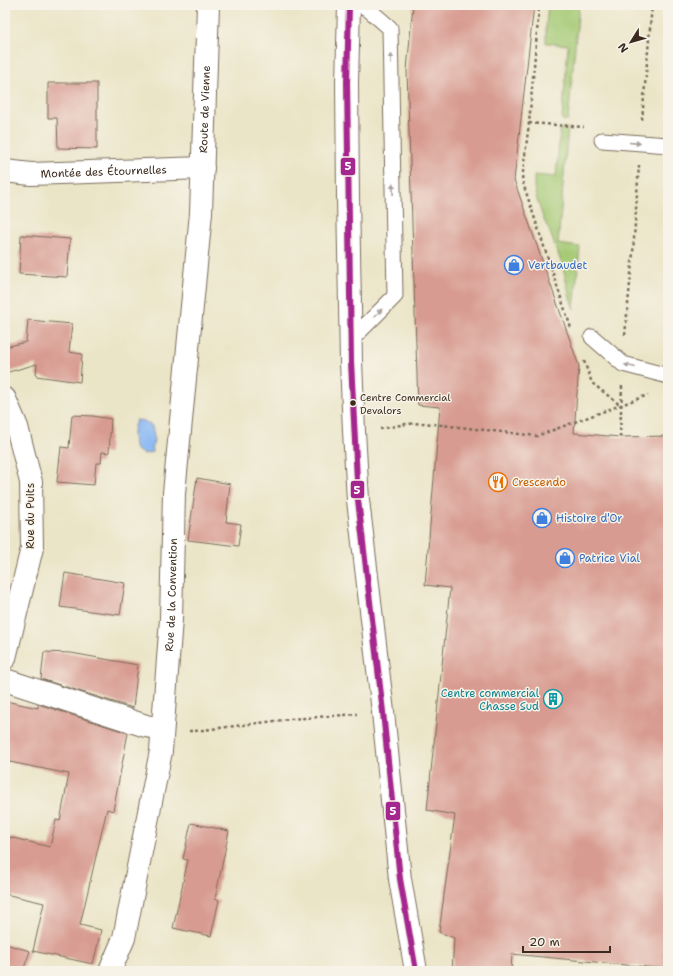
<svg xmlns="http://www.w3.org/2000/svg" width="673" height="976" font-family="'Shantell Sans',sans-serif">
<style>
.green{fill:#a4c973;stroke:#707a48}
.water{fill:#89b8f4;stroke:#627189}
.building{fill:#d89b91}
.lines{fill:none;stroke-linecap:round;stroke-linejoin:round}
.service-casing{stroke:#796b5a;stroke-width:17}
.minor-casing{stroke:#796b5a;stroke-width:24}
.tertiary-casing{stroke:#796b5a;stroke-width:24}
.path{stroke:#796b5a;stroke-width:2.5;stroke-dasharray:3 3;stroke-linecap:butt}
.service{stroke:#fff;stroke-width:15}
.minor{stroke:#fff;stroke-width:22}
.tertiary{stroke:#fff;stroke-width:22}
.bus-1-casing{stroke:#f7f3e8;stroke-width:9}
.bus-1{stroke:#a4268f;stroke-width:6}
.oneway{fill:#a79f9a}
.bus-dot{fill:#3b2a1e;stroke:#f7f3e8;stroke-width:1.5}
.labels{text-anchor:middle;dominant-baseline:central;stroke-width:3;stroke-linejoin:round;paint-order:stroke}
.bus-label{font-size:10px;fill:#3b2a1e;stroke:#f7f3e8;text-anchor:start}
.street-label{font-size:11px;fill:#3b2a1e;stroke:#f7f3e8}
.shop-label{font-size:11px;fill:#366cbe;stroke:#f7f3e8;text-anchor:start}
.food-label{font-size:11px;fill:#c56008;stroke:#f7f3e8;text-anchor:start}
.culture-label{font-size:11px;fill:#0d838f;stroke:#f7f3e8;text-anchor:end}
.line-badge{stroke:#f7f3e8;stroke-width:1.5}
.badge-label{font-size:11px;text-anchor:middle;font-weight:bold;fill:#fff}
</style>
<rect width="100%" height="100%" fill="#f7f3e8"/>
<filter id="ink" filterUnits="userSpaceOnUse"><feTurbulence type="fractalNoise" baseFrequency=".025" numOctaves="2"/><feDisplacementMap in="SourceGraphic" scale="8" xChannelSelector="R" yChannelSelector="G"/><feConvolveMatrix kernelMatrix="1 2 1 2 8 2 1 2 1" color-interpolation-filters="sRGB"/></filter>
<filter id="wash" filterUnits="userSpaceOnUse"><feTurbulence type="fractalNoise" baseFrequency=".012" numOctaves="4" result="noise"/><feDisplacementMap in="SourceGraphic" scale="16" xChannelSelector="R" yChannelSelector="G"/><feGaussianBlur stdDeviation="0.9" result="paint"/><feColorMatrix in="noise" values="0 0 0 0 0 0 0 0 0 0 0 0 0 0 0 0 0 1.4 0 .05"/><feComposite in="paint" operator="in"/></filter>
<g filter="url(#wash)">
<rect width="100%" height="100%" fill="#ebe5c8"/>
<g class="green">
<path d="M 548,5 L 579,5 L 568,121 L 562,120 L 568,45 L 546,43 L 546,26 Z"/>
<path d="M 560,128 L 568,128 L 558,244 L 580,247 L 574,309 L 570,298 L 562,264 L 549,230 L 544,220 L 537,200 L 534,187 L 534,175 L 556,177 Z"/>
</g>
<path class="water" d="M 136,420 L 144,421 L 152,426 L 154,437 L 152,452 L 144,454 L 136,450 C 132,438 132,432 136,420 Z"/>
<g id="blocks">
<g class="building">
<path d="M 413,5 L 534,5 L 514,180 L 579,366 L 574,433 L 620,437 L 668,436 L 668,969 L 512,954 L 511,971 L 452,971 L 454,938 L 439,932 L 455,815 L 427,810 L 450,588 L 425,585 L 440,407 L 418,405 L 407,70 Z"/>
<path d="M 48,83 L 97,83 L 97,149 L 58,148 L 57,118 L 48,118 Z"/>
<path d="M 21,235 L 70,239 L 67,277 L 19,274 Z"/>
<path d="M 28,320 L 72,324 L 69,352 L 82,354 L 80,382 L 36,376 L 37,364 L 5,373 L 5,347 L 26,342 Z"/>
<path d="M 72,415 L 93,416 L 111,419 L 109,453 L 102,452 L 101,463 L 96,463 L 94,485 L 57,482 L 61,447 L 69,448 Z"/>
<path d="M 197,478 L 230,484 L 226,522 L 241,524 L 238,546 L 188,540 Z"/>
<path d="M 65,573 L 125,583 L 120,615 L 60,607 Z"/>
<path d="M 44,652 L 71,653 L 138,665 L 133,708 L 41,679 Z"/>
<path d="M 5,701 L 38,708 L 38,704 L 128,733 L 113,811 L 107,809 L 80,925 L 101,930 L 93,964 L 33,951 L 44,903 L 5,894 L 5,836 L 50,847 L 56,820 L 60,821 L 69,774 L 5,761 Z"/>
<path d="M 191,823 L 229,831 L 215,899 L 219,900 L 211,936 L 173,928 L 188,860 L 183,859 Z"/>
<path d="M 5,944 L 30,951 L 23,971 L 5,971 Z"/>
</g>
</g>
</g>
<g filter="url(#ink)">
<use href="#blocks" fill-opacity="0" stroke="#796b5a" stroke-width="1"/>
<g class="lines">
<g class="service-casing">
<g id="service">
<path d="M 602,140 L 668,145"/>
<path d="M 592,337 L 623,364 L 668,376"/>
<path d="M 351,340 L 395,296 L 390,28 L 367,8 L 359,5"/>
</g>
</g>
<g class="minor-casing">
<g id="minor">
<path d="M 349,5 L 347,83 L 348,196 L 351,362 L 354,431 L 358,500 L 383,712 L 400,879 L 416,971"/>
<path id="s1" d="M 5,171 L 31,174 L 203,168"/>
<path d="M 5,399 L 17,427 L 31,482 L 32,548 L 5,658"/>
<path d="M 5,680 L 146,726 L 162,729"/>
</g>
</g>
<g class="tertiary-casing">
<g id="tertiary">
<path id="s2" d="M 110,971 L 124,938 L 161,751 L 171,619 L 174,493 L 201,213 L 208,5"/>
</g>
</g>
<g class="path">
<path d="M 539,9 L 529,123 L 522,180 L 571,328"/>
<path d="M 642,120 L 652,5"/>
<path d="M 529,123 L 584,127"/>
<path d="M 625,335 L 633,253 L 639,165"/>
<path d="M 584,361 L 592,383 L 620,405"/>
<path d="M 380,429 L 406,424 L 424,423 L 537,436 L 648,395"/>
<path d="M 620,437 L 622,386"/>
<path d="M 189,731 L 195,731 L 291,719 L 357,714"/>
</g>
<use href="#service" class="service"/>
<use href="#minor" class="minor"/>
<use href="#tertiary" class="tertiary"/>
<g class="bus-1-casing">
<path id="bus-1" d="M 349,5 L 347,83 L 351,362 L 358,500 L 383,712 L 400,879 L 416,971"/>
</g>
<use href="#bus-1" class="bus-1"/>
</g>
<defs><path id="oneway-solid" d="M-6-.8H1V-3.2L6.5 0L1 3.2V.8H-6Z"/></defs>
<g class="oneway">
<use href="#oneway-solid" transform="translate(391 59) rotate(-91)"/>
<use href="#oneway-solid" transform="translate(635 143) rotate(5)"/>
<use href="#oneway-solid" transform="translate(393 189) rotate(-91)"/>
<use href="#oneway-solid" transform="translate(378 313) rotate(-45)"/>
<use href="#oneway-solid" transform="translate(630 366) rotate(-166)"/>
</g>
</g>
<defs>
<g id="shop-ring" transform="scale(1)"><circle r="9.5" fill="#f7f3e8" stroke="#3f7fe0" stroke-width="1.5"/><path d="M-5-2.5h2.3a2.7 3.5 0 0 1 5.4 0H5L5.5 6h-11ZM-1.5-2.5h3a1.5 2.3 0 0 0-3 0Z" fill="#3f7fe0"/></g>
<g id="restaurant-ring" transform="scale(1)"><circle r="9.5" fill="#f7f3e8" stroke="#e8710a" stroke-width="1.5"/><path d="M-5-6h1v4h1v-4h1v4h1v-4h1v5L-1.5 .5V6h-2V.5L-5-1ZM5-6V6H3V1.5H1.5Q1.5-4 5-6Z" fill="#e8710a"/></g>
<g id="building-ring" transform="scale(1)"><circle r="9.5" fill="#f7f3e8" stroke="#0f9aa8" stroke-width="1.5"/><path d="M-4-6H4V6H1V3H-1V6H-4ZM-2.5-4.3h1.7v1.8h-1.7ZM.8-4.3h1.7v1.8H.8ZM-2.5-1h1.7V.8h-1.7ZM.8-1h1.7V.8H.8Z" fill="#0f9aa8"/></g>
</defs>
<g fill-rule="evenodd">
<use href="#shop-ring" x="514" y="265"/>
<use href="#restaurant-ring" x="498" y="482"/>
<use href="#shop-ring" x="542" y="518"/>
<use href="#shop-ring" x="565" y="558"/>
<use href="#building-ring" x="553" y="699"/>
</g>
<circle class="bus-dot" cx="353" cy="403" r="3.5"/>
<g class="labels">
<g class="bus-label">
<text x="360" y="397">Centre Commercial<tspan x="360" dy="13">Devalors</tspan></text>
</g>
<g class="street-label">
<text stroke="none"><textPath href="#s2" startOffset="870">Route de Vienne</textPath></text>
<text stroke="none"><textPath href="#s1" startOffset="99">Montée des Étournelles</textPath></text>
<text transform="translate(30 516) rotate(-90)">Rue du Puits</text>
<text stroke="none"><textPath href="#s2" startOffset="383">Rue de la Convention</textPath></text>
</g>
<g class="shop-label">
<text x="528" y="265">Vertbaudet</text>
<text x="556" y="518">Histoire d'Or</text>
<text x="579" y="558">Patrice Vial</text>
</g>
<g class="food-label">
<text x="512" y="482">Crescendo</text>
</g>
<g class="culture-label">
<text x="539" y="693">Centre commercial<tspan x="539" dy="13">Chasse Sud</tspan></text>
</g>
</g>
<g class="line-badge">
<rect x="340" y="157" width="16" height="19" rx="4" fill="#a4268f"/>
<rect x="350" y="480" width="15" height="19" rx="4" fill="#a4268f"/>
<rect x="385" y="801" width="16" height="20" rx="4" fill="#a4268f"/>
</g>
<g class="badge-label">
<text x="348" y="170">5</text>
<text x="357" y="494">5</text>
<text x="393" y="815">5</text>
</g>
<rect width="673" height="976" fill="none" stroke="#f7f3e8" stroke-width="20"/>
<g transform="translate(631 42) rotate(233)" stroke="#f7f3e8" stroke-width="3" paint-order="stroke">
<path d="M0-3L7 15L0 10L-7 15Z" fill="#3b2a1e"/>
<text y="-6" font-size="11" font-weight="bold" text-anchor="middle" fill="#3b2a1e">N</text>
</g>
<path d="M523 946v6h87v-6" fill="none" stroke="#3b2a1e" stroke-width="2"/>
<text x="529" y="946" font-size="12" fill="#3b2a1e" stroke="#f7f3e8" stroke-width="3" paint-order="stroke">20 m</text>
</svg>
